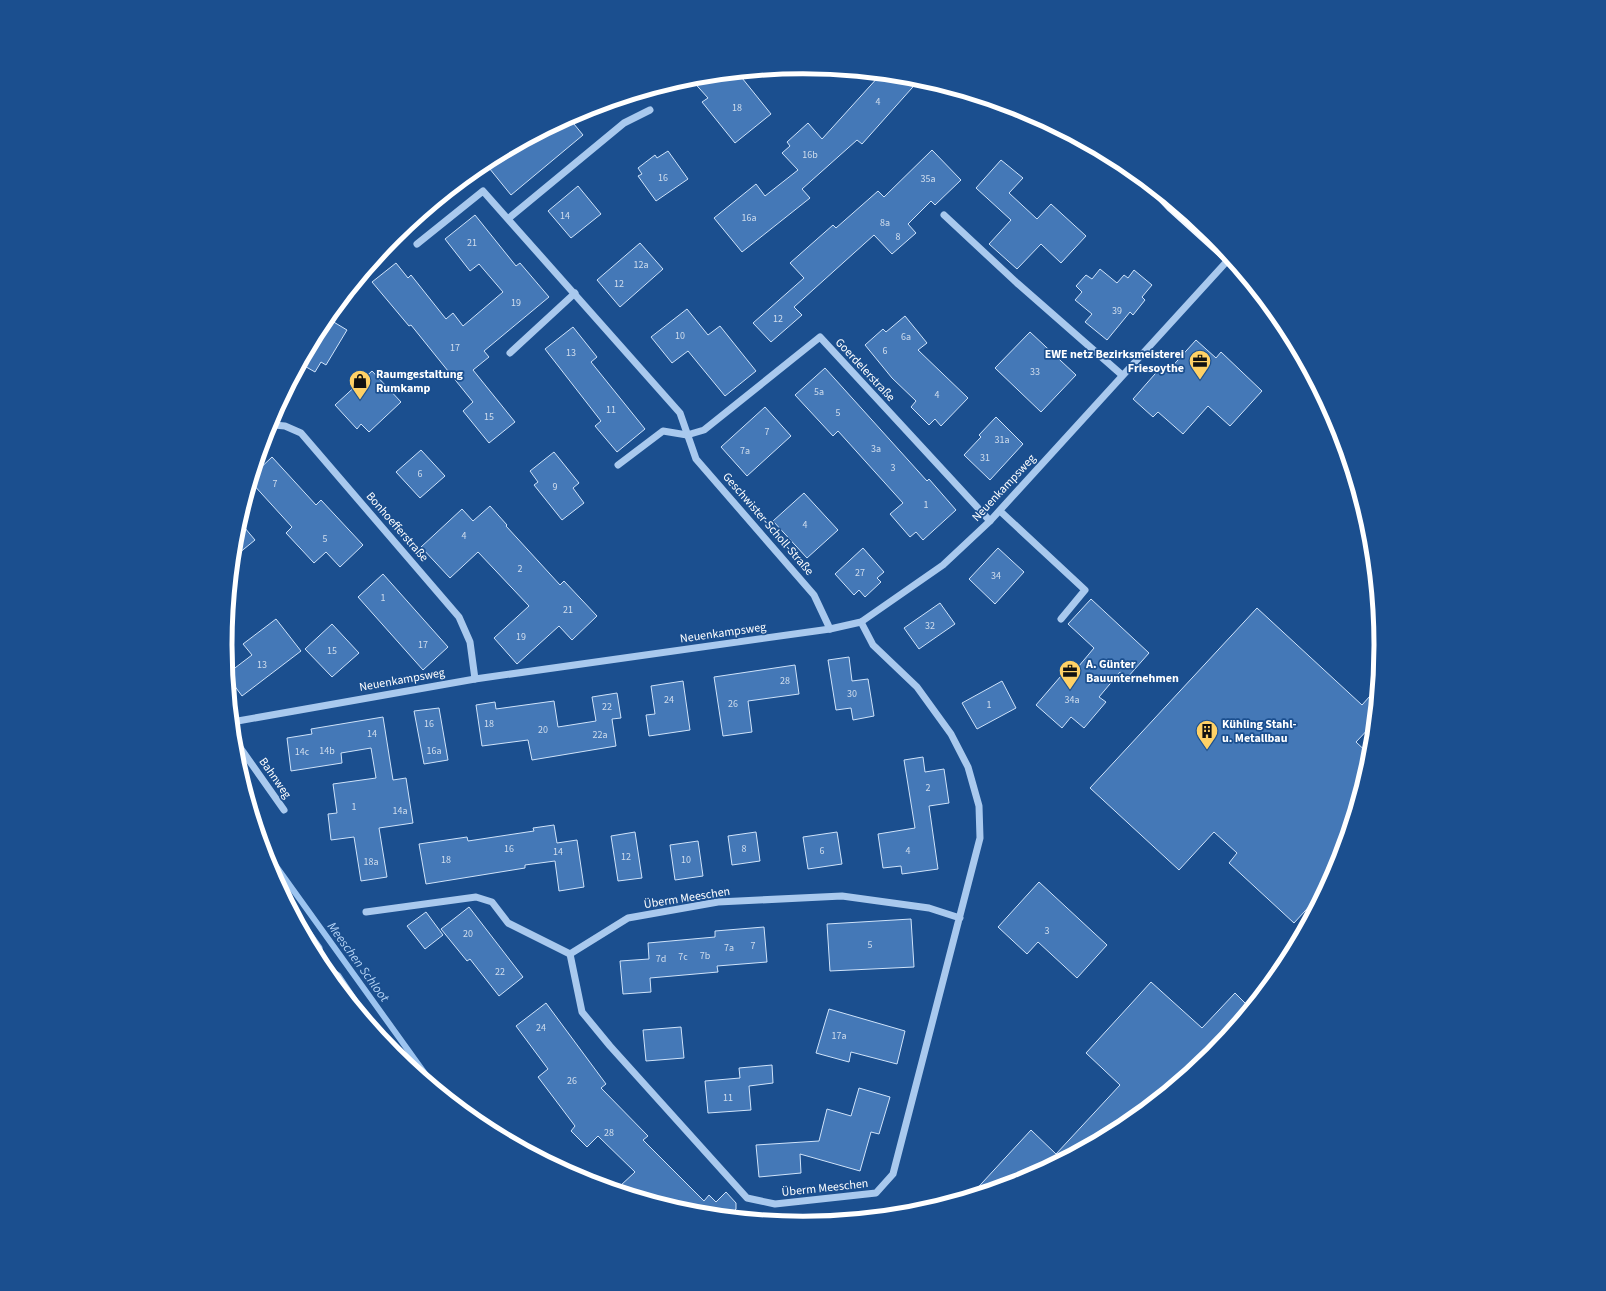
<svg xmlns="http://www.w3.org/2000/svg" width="1606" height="1291" font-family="'Source Sans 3',sans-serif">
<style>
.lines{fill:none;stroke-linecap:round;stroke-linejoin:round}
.stream{stroke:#9cc4f0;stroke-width:6}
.building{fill:#4478b7;stroke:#cfe3fa}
.minor{stroke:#a9c9ee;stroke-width:7}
.major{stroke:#f0f6ff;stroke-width:10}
.labels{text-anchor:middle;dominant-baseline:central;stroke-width:3.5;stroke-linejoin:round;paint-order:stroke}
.number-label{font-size:10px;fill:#d0dded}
.poi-label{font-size:12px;font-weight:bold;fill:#fff;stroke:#1b4f8f;text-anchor:start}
.street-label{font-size:12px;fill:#fff;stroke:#1b4f8f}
.water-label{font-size:13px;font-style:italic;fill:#b5d3f5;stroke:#1b4f8f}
.rim{fill:none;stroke:#fff;stroke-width:5}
</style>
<rect width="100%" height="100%" fill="#1b4f8f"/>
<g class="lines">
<path class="stream" d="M 263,848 L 436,1089"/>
</g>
<g class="building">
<path d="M 738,73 L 771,114 L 735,143 L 702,102 L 708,98 L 690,78 Z"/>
<path d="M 880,75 L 920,79 L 862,144 L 857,140 L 802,189 L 810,198 L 742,252 L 714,218 L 756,184 L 765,196 L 798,170 L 782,153 L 790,146 L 787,142 L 808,123 L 822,139 Z"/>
<path d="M 569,118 L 583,135 L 511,195 L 485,163 Z"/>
<path d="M 932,150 L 961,180 L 935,205 L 931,201 L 908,224 L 916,233 L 892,254 L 874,235 L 794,307 L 802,315 L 771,342 L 753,323 L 804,278 L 790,263 L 833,225 L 836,228 L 878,191 L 884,197 Z"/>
<path d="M 668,151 L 688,179 L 656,201 L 638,176 L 642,174 L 638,168 L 655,155 L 657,158 Z"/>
<path d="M 1001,160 L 1023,178 L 1009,193 L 1037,219 L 1051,204 L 1086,236 L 1061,263 L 1041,244 L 1017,269 L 989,244 L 1011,220 L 976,188 Z"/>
<path d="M 578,186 L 601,214 L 571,238 L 548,211 Z"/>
<path d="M 475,215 L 516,266 L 520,263 L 549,297 L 484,351 L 489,357 L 473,370 L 515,422 L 489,443 L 463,411 L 473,402 L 411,325 L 409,326 L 372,282 L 396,263 L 408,278 L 411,275 L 446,319 L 453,313 L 463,326 L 503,292 L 479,264 L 470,271 L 445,239 Z"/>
<path d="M 640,243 L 663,269 L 620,307 L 597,280 Z"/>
<path d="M 1100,269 L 1117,283 L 1124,275 L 1128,278 L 1134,270 L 1152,285 L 1142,297 L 1145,300 L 1133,315 L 1130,312 L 1107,340 L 1085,322 L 1092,314 L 1075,300 L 1082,292 L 1076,286 L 1086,275 L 1092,279 Z"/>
<path d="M 687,309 L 708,335 L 720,326 L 756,371 L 725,396 L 688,351 L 672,363 L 651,337 Z"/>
<path d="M 905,316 L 927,343 L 918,350 L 968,398 L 941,426 L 935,419 L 929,425 L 911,407 L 916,401 L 892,378 L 865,345 L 883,329 L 886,332 Z"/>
<path d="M 327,318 L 347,330 L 326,365 L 321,362 L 315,372 L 301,364 Z"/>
<path d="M 573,327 L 597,357 L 591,362 L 645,429 L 617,452 L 595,426 L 601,421 L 545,349 Z"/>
<path d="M 1030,332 L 1076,375 L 1041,412 L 995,368 Z"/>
<path d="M 1196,340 L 1216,358 L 1221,352 L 1262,391 L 1230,426 L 1208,406 L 1183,434 L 1158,412 L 1153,417 L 1133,399 L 1162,366 L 1168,371 Z"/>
<path d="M 825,368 L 927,481 L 929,479 L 956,510 L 923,540 L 916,532 L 910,537 L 890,514 L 903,503 L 838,431 L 833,436 L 795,395 Z"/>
<path d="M 372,371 L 401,402 L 369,432 L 361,424 L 357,429 L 335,405 Z"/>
<path d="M 765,407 L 791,436 L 747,476 L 721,447 Z"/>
<path d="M 996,417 L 1023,444 L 990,480 L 964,455 L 981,437 L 979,435 Z"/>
<path d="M 421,450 L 445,476 L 420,498 L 396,472 Z"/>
<path d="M 554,452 L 579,483 L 573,488 L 584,503 L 562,520 L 534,485 L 538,482 L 530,471 Z"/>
<path d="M 272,457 L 316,505 L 321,500 L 363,545 L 340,567 L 326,552 L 314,563 L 286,533 L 292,527 L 251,482 L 253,475 Z"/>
<path d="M 804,493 L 838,530 L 807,558 L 773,521 Z"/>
<path d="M 490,506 L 507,525 L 506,526 L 560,585 L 564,581 L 597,616 L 572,640 L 559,626 L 517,664 L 494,638 L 529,606 L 478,552 L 450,578 L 421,547 L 462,509 L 473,521 Z"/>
<path d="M 239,521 L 255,540 L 233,558 L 236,532 Z"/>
<path d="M 863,548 L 884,572 L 877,578 L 881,582 L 865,597 L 859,590 L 854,595 L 835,574 Z"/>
<path d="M 998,548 L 1024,572 L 995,604 L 969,579 Z"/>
<path d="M 383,574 L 448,647 L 423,670 L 358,597 Z"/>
<path d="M 1091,599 L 1149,653 L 1127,678 L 1120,672 L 1099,697 L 1106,702 L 1084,728 L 1071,717 L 1062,728 L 1036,705 L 1067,669 L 1073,673 L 1094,648 L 1068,624 Z"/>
<path d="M 940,603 L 955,624 L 919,649 L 904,628 Z"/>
<path d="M 1257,608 L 1362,705 L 1377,688 L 1374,723 L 1356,742 L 1371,756 L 1370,759 L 1337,867 L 1326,888 L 1294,923 L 1229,863 L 1237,853 L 1214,832 L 1179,870 L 1090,788 Z"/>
<path d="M 276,619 L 301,651 L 242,696 L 228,677 L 227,674 L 252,655 L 243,644 Z"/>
<path d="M 332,624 L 359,653 L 332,677 L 305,649 Z"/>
<path d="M 849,657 L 852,681 L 868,679 L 874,716 L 853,720 L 851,708 L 836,710 L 828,660 Z"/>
<path d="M 795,665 L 799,694 L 748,701 L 752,732 L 723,736 L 714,677 Z"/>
<path d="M 683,681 L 690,730 L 649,736 L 646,715 L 655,714 L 651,686 Z"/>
<path d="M 1002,681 L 1016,708 L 977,729 L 962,703 Z"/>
<path d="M 617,693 L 621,718 L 612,719 L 616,746 L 532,760 L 528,740 L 482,746 L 476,705 L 495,702 L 496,709 L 554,701 L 558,727 L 596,721 L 592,697 Z"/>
<path d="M 439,708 L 448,760 L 424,764 L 414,711 Z"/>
<path d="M 383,717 L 393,780 L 406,778 L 413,823 L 379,828 L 387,877 L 361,881 L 354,837 L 331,840 L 328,814 L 337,813 L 333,784 L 376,778 L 371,748 L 341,753 L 342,763 L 291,771 L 287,738 L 312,734 L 311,729 Z"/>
<path d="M 923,757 L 925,772 L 944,769 L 949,803 L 929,806 L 938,869 L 902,874 L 901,866 L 883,868 L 878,834 L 915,828 L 904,760 Z"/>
<path d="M 554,825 L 557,843 L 577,840 L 584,887 L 559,891 L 555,861 L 525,865 L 525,868 L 426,884 L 419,844 L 467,837 L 468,841 L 534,831 L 533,828 Z"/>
<path d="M 635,832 L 642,878 L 618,881 L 611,836 Z"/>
<path d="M 756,832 L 760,861 L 732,865 L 728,836 Z"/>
<path d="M 837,832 L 842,864 L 808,869 L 803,837 Z"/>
<path d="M 698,841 L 703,876 L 675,880 L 670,845 Z"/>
<path d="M 1039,882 L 1107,945 L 1077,978 L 1038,942 L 1027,954 L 998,927 Z"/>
<path d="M 469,907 L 523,977 L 499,996 L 470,959 L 467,961 L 441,929 Z"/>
<path d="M 426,912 L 443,935 L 425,949 L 407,926 Z"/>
<path d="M 911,919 L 914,967 L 830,971 L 827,924 Z"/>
<path d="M 764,927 L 767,962 L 717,966 L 718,972 L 650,978 L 651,992 L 623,994 L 620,961 L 649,959 L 648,943 L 715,937 L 715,931 Z"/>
<path d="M 1151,982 L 1202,1028 L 1235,993 L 1250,1008 L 1212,1055 L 1124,1127 L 1024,1180 L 970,1196 L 1031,1130 L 1056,1154 L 1120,1085 L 1086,1053 Z"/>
<path d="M 546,1003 L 606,1084 L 601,1088 L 648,1136 L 643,1140 L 704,1201 L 709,1195 L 716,1202 L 726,1192 L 736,1203 L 736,1209 L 730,1216 L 731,1217 L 690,1213 L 662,1204 L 651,1194 L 645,1199 L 628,1194 L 620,1186 L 635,1172 L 598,1136 L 587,1147 L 571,1131 L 575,1126 L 538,1077 L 548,1069 L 516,1026 Z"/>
<path d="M 829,1009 L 905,1031 L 897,1064 L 851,1052 L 849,1062 L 816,1053 Z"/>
<path d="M 681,1027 L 684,1058 L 646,1061 L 643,1030 Z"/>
<path d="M 772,1065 L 773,1083 L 749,1086 L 751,1110 L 708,1113 L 705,1081 L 740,1078 L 739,1068 Z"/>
<path d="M 859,1088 L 890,1097 L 879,1134 L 871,1132 L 860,1171 L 800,1154 L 801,1173 L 759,1177 L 756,1145 L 819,1141 L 827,1109 L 851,1116 Z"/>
</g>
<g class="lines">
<g class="minor">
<path d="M 944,215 L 1017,283 L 1122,375"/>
<path d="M 509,218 L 624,123 L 650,110"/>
<path d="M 417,244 L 483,191 L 680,413 L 696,459 L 814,595 L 830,629"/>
<path d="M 510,353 L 575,293"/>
<path d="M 266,431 L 274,425 L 285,426 L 301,433 L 459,617 L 470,642 L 475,679"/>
<path d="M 618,465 L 663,431 L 687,435 L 704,430 L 820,337 L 990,521"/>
<path d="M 1000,511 L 1085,590 L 1061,619"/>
<path d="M 861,622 L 873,645 L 917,687 L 951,734 L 968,767 L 979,806 L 980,838 L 893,1174 L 876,1193 L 775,1204 L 747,1198 L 610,1046 L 582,1012 L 570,954 L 628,918 L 718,902 L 842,896 L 929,908 L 960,918"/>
<path d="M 232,722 L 475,679 L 830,629 L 861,622 L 943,565 L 990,521 L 1229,259"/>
<path d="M 234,739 L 284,810"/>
<path d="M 291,908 L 319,948 L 321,966"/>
<path d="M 366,912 L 476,897 L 492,902 L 508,923 L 570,954"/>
<path d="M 322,965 L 338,976 L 377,1034"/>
</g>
<path class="major" d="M 1152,187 L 1171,207 L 1235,265"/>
</g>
<defs>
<g id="office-pin" transform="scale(1.15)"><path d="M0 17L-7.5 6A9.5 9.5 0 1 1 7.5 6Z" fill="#ffd166" stroke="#1b4f8f"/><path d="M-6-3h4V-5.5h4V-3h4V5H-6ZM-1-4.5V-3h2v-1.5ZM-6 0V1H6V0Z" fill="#111"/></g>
<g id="shop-pin" transform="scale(1.15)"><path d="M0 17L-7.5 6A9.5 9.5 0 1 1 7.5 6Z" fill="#ffd166" stroke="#1b4f8f"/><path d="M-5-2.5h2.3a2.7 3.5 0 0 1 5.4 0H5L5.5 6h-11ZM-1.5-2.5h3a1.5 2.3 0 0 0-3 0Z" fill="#111"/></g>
<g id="building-pin" transform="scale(1.15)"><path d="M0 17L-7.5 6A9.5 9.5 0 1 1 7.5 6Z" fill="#ffd166" stroke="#1b4f8f"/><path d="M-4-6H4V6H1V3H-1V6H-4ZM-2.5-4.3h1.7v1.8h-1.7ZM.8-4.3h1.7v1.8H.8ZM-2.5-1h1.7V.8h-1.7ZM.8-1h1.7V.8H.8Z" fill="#111"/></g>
</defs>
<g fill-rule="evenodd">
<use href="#office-pin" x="1200" y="361"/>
<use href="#shop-pin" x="360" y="381"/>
<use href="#office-pin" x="1070" y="671"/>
<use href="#building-pin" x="1207" y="731"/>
</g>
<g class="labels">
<g class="number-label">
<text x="878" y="102">4</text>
<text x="737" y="108">18</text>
<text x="810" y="155">16b</text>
<text x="663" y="178">16</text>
<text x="928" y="179">35a</text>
<text x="565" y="216">14</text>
<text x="749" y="218">16a</text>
<text x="885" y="223">8a</text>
<text x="898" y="237">8</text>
<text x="472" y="243">21</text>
<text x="641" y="265">12a</text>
<text x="619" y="284">12</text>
<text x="516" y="303">19</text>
<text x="1117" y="311">39</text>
<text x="778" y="319">12</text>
<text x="680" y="336">10</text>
<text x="906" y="337">6a</text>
<text x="455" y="348">17</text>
<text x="885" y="351">6</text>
<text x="571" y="353">13</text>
<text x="1035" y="372">33</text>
<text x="819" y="392">5a</text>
<text x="937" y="395">4</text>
<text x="611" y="410">11</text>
<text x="838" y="413">5</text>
<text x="489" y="417">15</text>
<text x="767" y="432">7</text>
<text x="1002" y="440">31a</text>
<text x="876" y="449">3a</text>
<text x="745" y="451">7a</text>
<text x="985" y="458">31</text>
<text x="893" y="468">3</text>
<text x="420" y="474">6</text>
<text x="275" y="484">7</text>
<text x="555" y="487">9</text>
<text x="926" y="505">1</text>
<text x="805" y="525">4</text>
<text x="464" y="536">4</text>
<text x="325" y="539">5</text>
<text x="520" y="569">2</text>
<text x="860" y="573">27</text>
<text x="996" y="576">34</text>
<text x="383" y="598">1</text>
<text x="568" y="610">21</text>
<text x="930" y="626">32</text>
<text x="521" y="637">19</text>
<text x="423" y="645">17</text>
<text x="332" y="651">15</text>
<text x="262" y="665">13</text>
<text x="785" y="681">28</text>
<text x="852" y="694">30</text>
<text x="669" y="700">24</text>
<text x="1072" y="700">34a</text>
<text x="733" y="704">26</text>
<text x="989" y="705">1</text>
<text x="607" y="707">22</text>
<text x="429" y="724">16</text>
<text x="489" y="724">18</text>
<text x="543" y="730">20</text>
<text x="372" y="734">14</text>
<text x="600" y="735">22a</text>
<text x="327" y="751">14b</text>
<text x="434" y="751">16a</text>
<text x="302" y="752">14c</text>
<text x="928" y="788">2</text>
<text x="354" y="807">1</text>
<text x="400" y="811">14a</text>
<text x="509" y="849">16</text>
<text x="744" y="849">8</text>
<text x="822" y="851">6</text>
<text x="908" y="851">4</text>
<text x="558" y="852">14</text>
<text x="626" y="857">12</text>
<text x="446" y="860">18</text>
<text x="686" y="860">10</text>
<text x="371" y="862">18a</text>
<text x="1047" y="931">3</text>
<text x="468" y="934">20</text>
<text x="870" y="945">5</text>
<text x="753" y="946">7</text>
<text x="729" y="948">7a</text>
<text x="705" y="956">7b</text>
<text x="683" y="957">7c</text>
<text x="661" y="959">7d</text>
<text x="500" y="972">22</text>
<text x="541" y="1028">24</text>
<text x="839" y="1036">17a</text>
<text x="572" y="1081">26</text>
<text x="728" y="1098">11</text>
<text x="609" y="1133">28</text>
</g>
<g class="poi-label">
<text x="1184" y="354" text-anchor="end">EWE netz Bezirksmeisterei<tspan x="1184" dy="14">Friesoythe</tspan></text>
<text x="376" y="374">Raumgestaltung<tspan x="376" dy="14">Rumkamp</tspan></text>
<text x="1086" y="664">A. Günter<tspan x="1086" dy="14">Bauunternehmen</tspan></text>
<text x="1222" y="724">Kühling Stahl-<tspan x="1222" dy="14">u. Metallbau</tspan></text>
</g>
<g class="street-label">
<text transform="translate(865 370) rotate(47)">Goerdelerstraße</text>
<text transform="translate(1004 488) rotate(-47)">Neuenkampsweg</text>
<text transform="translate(768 524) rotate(49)">Geschwister-Scholl-Straße</text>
<text transform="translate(397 527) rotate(49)">Bonhoefferstraße</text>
<text transform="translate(723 633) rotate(-8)">Neuenkampsweg</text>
<text transform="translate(402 680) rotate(-10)">Neuenkampsweg</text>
<text transform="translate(275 778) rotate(55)">Bahnweg</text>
<text transform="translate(687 898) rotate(-9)">Überm Meeschen</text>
<text transform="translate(825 1188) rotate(-6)">Überm Meeschen</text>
</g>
<g class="water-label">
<text transform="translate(358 962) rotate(54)">Meeschen Schloot</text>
</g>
</g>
<path d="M0 0H1606V1291H0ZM232 645a571 571 0 1 1 1142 0a571 571 0 1 1-1142 0Z" fill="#1b4f8f" fill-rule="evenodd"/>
<path class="rim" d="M232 645a571 571 0 1 1 1142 0a571 571 0 1 1-1142 0Z"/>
</svg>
